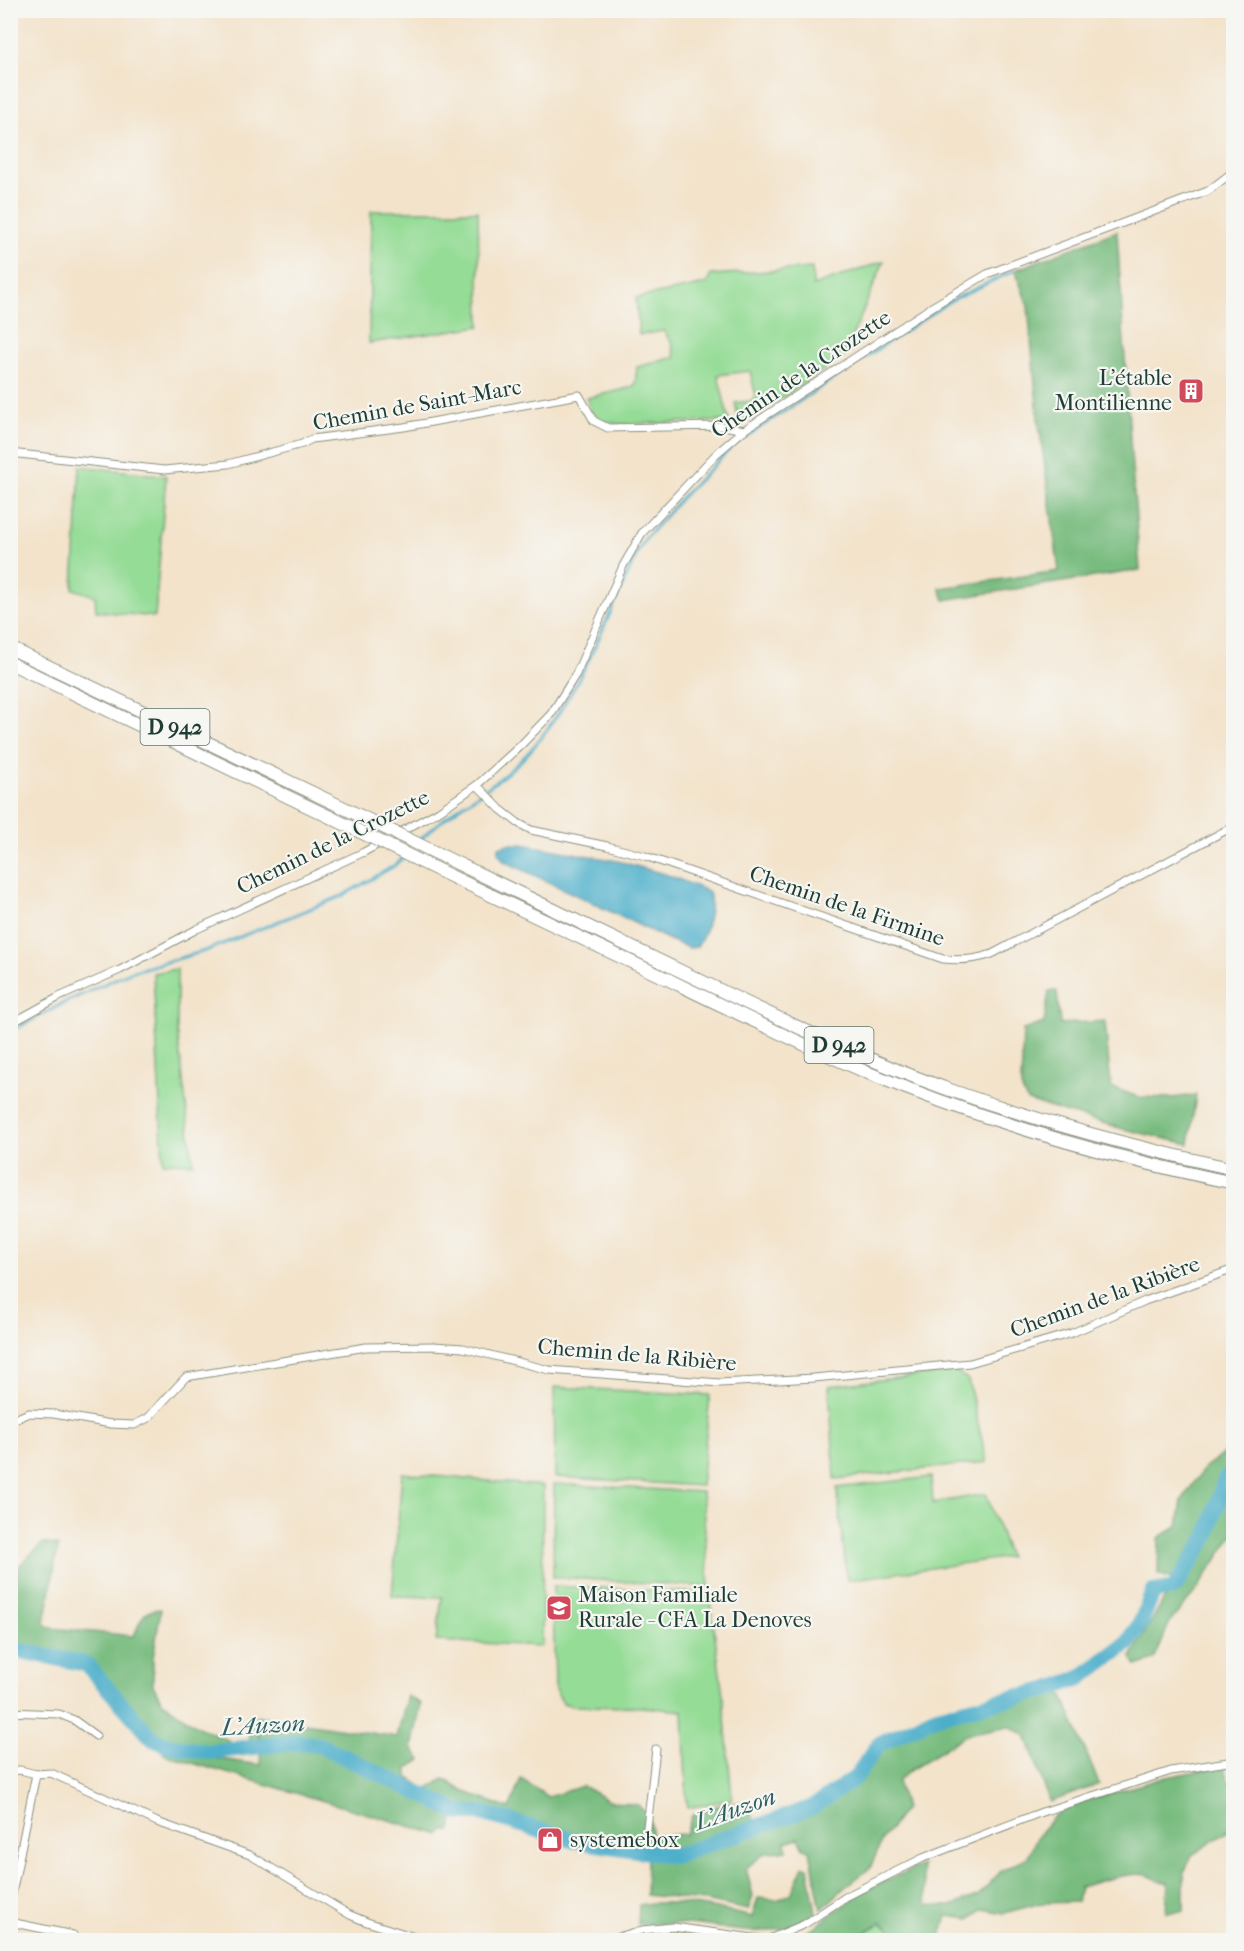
<svg xmlns="http://www.w3.org/2000/svg" width="1244" height="1951" font-family="'IM FELL French Canon',serif">
<style>
.green{fill:#95dc96;stroke:#5a8c65;stroke-width:1.5}
.forest{fill:#78bc7f;stroke:#4c7c5a;stroke-width:1.5}
.water{fill:#4baeca;stroke:#35767f;stroke-width:1.5}
.lines{fill:none;stroke-linecap:round;stroke-linejoin:round}
.stream{stroke:#4baeca;stroke-width:3}
.river{stroke:#4baeca;stroke-width:16}
.minor-casing{stroke:#899080;stroke-width:9}
.trunk-casing{stroke:#899080;stroke-width:14}
.minor{stroke:#fff;stroke-width:7}
.trunk{stroke:#fff;stroke-width:12}
.trunk-bridge-casing{stroke:#899080;stroke-width:14;stroke-linecap:butt}
.trunk-bridge{stroke:#fff;stroke-width:12}
.labels{text-anchor:middle;dominant-baseline:central;stroke-width:4.5;stroke-linejoin:round;paint-order:stroke}
.shield{fill:#f6f6f2;stroke:#60746d;stroke-width:1.5}
.shield-label{font-size:21px;font-weight:bold;fill:#1f3d34}
.street-label{font-size:22px;fill:#1f3d34;stroke:#f6f6f2}
.poi-label{font-size:22px;fill:#1f3d34;stroke:#f6f6f2;text-anchor:start}
.water-label{font-size:24px;font-style:italic;fill:#2c5f61;stroke:#f6f6f2}
</style>
<rect width="100%" height="100%" fill="#f6f6f2"/>
<filter id="ink" filterUnits="userSpaceOnUse"><feTurbulence type="fractalNoise" baseFrequency=".0167" numOctaves="2"/><feDisplacementMap in="SourceGraphic" scale="12" xChannelSelector="R" yChannelSelector="G"/><feConvolveMatrix kernelMatrix="1 2 1 2 8 2 1 2 1" color-interpolation-filters="sRGB"/></filter>
<filter id="wash" filterUnits="userSpaceOnUse"><feTurbulence type="fractalNoise" baseFrequency=".008" numOctaves="4" result="noise"/><feDisplacementMap in="SourceGraphic" scale="24" xChannelSelector="R" yChannelSelector="G"/><feGaussianBlur stdDeviation="1.35" result="paint"/><feColorMatrix in="noise" values="0 0 0 0 0 0 0 0 0 0 0 0 0 0 0 0 0 1.4 0 .05"/><feComposite in="paint" operator="in"/></filter>
<g filter="url(#wash)">
<rect width="100%" height="100%" fill="#f3e3cb"/>
<g class="green">
<path d="M 371,211 L 478,211 L 480,326 L 369,343 Z"/>
<path d="M 884,261 L 844,356 L 755,416 L 739,422 L 735,403 L 751,401 L 756,397 L 750,371 L 718,375 L 729,421 L 621,424 L 597,421 L 592,415 L 587,398 L 629,388 L 635,385 L 637,367 L 675,357 L 671,342 L 664,331 L 639,335 L 636,298 L 706,284 L 711,275 L 812,268 L 813,286 Z"/>
<path d="M 80,466 L 166,476 L 155,617 L 96,611 L 95,596 L 73,589 Z"/>
<path d="M 177,969 L 177,1029 L 193,1163 L 163,1162 L 153,973 Z"/>
<path d="M 956,1371 L 968,1380 L 987,1462 L 835,1479 L 829,1386 Z"/>
<path d="M 554,1387 L 710,1395 L 701,1486 L 555,1477 Z"/>
<path d="M 402,1473 L 543,1486 L 542,1646 L 436,1641 L 442,1597 L 392,1596 Z"/>
<path d="M 931,1477 L 933,1503 L 986,1494 L 1009,1557 L 847,1580 L 837,1488 Z"/>
<path d="M 554,1484 L 702,1492 L 709,1587 L 553,1577 Z"/>
<path d="M 553,1586 L 709,1593 L 723,1695 L 732,1799 L 687,1808 L 683,1711 L 641,1707 L 573,1706 L 563,1703 L 555,1689 Z"/>
<path d="M 881,1923 L 904,1940 L 854,1940 Z"/>
</g>
<g class="forest">
<path d="M 1117,231 L 1131,454 L 1140,570 L 944,600 L 940,588 L 1059,571 L 1038,417 L 1028,306 L 1015,270 Z"/>
<path d="M 1049,991 L 1057,991 L 1060,1024 L 1105,1021 L 1111,1087 L 1138,1097 L 1172,1098 L 1196,1095 L 1189,1144 L 1123,1129 L 1027,1101 L 1021,1087 L 1023,1030 L 1044,1023 Z"/>
<path d="M 1233,1447 L 1233,1535 L 1196,1591 L 1170,1622 L 1154,1660 L 1136,1666 L 1131,1657 L 1175,1580 L 1158,1574 L 1159,1538 L 1178,1526 L 1182,1500 L 1205,1467 Z"/>
<path d="M 43,1543 L 58,1546 L 45,1624 L 51,1628 L 134,1636 C 141,1620 141,1610 161,1609 L 153,1658 L 153,1685 L 162,1702 L 200,1728 L 239,1745 L 249,1744 L 249,1716 L 257,1716 L 259,1745 C 221,1749 191,1753 154,1738 L 85,1660 L 11,1646 L 11,1597 L 19,1566 Z"/>
<path d="M 1057,1689 L 1063,1696 L 1099,1784 L 1050,1802 L 1026,1735 L 1009,1726 L 967,1734 L 909,1771 L 898,1781 L 905,1809 L 883,1838 L 870,1868 L 845,1887 L 821,1910 L 810,1850 L 804,1848 L 799,1838 L 786,1842 L 787,1850 L 765,1853 L 746,1868 L 753,1896 L 748,1910 L 705,1901 L 646,1895 L 647,1856 L 577,1844 L 485,1814 L 470,1818 L 459,1813 L 453,1818 L 451,1831 L 444,1831 L 440,1835 L 165,1755 L 158,1745 L 213,1758 L 261,1765 L 258,1716 L 397,1737 L 407,1696 L 421,1704 L 412,1748 L 421,1760 L 408,1768 L 408,1777 L 426,1790 L 444,1779 L 463,1791 L 509,1809 L 521,1779 L 548,1797 L 583,1786 L 609,1801 L 638,1805 L 649,1817 L 652,1836 L 686,1834 L 692,1815 L 725,1803 L 749,1803 L 757,1831 L 815,1812 L 858,1781 L 881,1748 L 939,1721 Z"/>
<path d="M 1224,1766 L 1230,1783 L 1233,1783 L 1233,1828 L 1192,1855 L 1184,1873 L 1184,1911 L 1166,1912 L 1168,1883 C 1159,1882 1154,1877 1146,1875 C 1130,1871 1096,1882 1080,1887 L 1077,1902 L 1042,1903 L 1004,1913 L 983,1909 L 970,1919 L 947,1916 L 941,1936 L 934,1940 L 906,1940 L 881,1922 L 852,1940 L 788,1940 L 815,1927 L 839,1908 L 871,1887 L 922,1865 L 927,1905 L 951,1906 L 979,1895 L 1001,1871 L 1027,1858 L 1039,1834 L 1055,1815 L 1085,1801 L 1166,1777 Z"/>
<path d="M 803,1866 L 808,1867 L 816,1913 C 774,1941 746,1931 699,1925 C 679,1923 658,1924 638,1924 L 639,1905 C 676,1898 716,1909 752,1917 L 758,1898 L 777,1900 L 791,1894 Z"/>
<path d="M 652,1934 L 678,1935 L 713,1940 L 622,1940 Z"/>
</g>
<path class="water" d="M 508,844 L 522,844 L 618,861 L 668,875 L 708,891 C 715,903 705,936 697,947 L 689,948 L 672,941 L 504,861 L 498,852 L 499,847 Z"/>
<g class="lines">
<g class="stream">
<path d="M 419,841 C 454,805 503,785 535,745 C 582,689 607,617 638,551 L 646,538 L 682,497 L 735,444 L 950,301 L 1013,271"/>
<path d="M 10,1032 L 64,1003 L 130,972 L 205,951 L 342,896 L 394,866 L 404,857"/>
</g>
<path class="river" d="M 10,1649 L 86,1664 L 153,1739 L 168,1745 L 207,1752 L 300,1742 L 322,1746 L 460,1813 L 482,1813 L 572,1840 L 675,1856 L 813,1807 L 855,1778 L 879,1744 L 937,1716 L 1050,1689 L 1080,1678 L 1128,1643 L 1141,1622 L 1153,1592 L 1174,1588 L 1207,1537 L 1225,1480 L 1234,1469"/>
</g>
</g>
<g filter="url(#ink)">
<g class="lines">
<g class="minor-casing">
<g id="minor">
<path d="M 10,453 L 164,470 L 228,464 L 302,444 L 312,439 L 404,427 L 579,395 L 594,421 L 608,428 L 724,426 L 744,430"/>
<path d="M 477,785 L 500,809 L 518,823 L 531,830 L 607,846 L 645,856 L 943,959 C 961,961 975,960 992,954 L 1234,826"/>
<path d="M 10,1024 L 59,997 L 120,970 L 197,929 L 364,852 L 439,811 L 477,785 L 521,745 L 551,714 L 576,674 L 623,566 L 642,533 L 716,454 L 744,430 L 935,305 L 987,274 L 1208,191 L 1234,171"/>
<path d="M 10,1421 L 29,1413 L 54,1414 L 111,1424 L 134,1425 L 148,1418 L 186,1377 L 366,1347 L 433,1346 L 463,1348 L 549,1370 L 720,1383 L 814,1378 L 970,1363 L 1072,1333 L 1145,1301 L 1234,1269"/>
<path d="M 10,1712 L 59,1714 L 74,1720 L 96,1736"/>
<path d="M 10,1771 L 20,1770 L 36,1774 L 51,1773 L 157,1822 L 250,1855 L 350,1915 L 367,1922 L 424,1940"/>
<path d="M 646,1836 L 656,1749"/>
<path d="M 10,1904 L 36,1774"/>
<path d="M 10,1922 L 73,1935"/>
<path d="M 608,1940 L 642,1930 L 673,1927 L 767,1940"/>
<path d="M 767,1940 L 805,1924 L 847,1896 L 923,1858 L 1042,1812 L 1171,1771 L 1234,1761"/>
</g>
</g>
<g class="trunk-casing">
<g id="trunk">
<path d="M 10,648 L 340,806"/>
<path d="M 10,663 L 330,817"/>
<path d="M 465,867 C 541,904 617,941 693,977 C 777,1018 862,1059 950,1090 C 1043,1123 1137,1148 1234,1169"/>
<path d="M 440,871 C 515,907 590,942 665,978 C 731,1010 798,1043 866,1072 C 984,1121 1109,1157 1234,1183"/>
</g>
</g>
<use href="#minor" class="minor"/>
<use href="#trunk" class="trunk"/>
<g class="trunk-bridge-casing">
<g id="trunk-bridge">
<path d="M 340,806 L 465,867"/>
<path d="M 330,817 L 440,871"/>
</g>
</g>
<use href="#trunk-bridge" class="trunk-bridge"/>
</g>
</g>
<defs>
<g id="building-square" transform="scale(1.35)"><rect x="-9" y="-9" width="18" height="18" rx="4" fill="#d1495b" stroke="#f6f6f2"/><path d="M-4-6H4V6H1V3H-1V6H-4ZM-2.5-4.3h1.7v1.8h-1.7ZM.8-4.3h1.7v1.8H.8ZM-2.5-1h1.7V.8h-1.7ZM.8-1h1.7V.8H.8Z" fill="#fff"/></g>
<g id="school-square" transform="scale(1.35)"><rect x="-9" y="-9" width="18" height="18" rx="4" fill="#d1495b" stroke="#f6f6f2"/><path d="M0-5L7-2L0 1L-7-2ZM-4 1L0 2.5L4 1V4Q0 6-4 4Z" fill="#fff"/></g>
<g id="shop-square" transform="scale(1.35)"><rect x="-9" y="-9" width="18" height="18" rx="4" fill="#d1495b" stroke="#f6f6f2"/><path d="M-5-2.5h2.3a2.7 3.5 0 0 1 5.4 0H5L5.5 6h-11ZM-1.5-2.5h3a1.5 2.3 0 0 0-3 0Z" fill="#fff"/></g>
</defs>
<g fill-rule="evenodd">
<use href="#building-square" x="1191" y="391"/>
<use href="#school-square" x="559" y="1608"/>
<use href="#shop-square" x="550" y="1840"/>
</g>
<g class="labels">
<g class="shield">
<rect x="140.5" y="709" width="69" height="36" rx="4.5"/>
<rect x="804.5" y="1027" width="69" height="36" rx="4.5"/>
</g>
<g class="shield-label">
<text x="175" y="727">D 942</text>
<text x="839" y="1045">D 942</text>
</g>
<g class="street-label">
<text transform="translate(801 374) rotate(-34)">Chemin de la Crozette</text>
<text transform="translate(417 405) rotate(-10)">Chemin de Saint-Marc</text>
<text transform="translate(333 842) rotate(-26)">Chemin de la Crozette</text>
<text transform="translate(847 906) rotate(19)">Chemin de la Firmine</text>
<text transform="translate(1105 1297) rotate(-20)">Chemin de la Ribière</text>
<text transform="translate(637 1355) rotate(5)">Chemin de la Ribière</text>
</g>
<g class="poi-label">
<text x="1172" y="378" text-anchor="end">L'étable<tspan x="1172" dy="25">Montilienne</tspan></text>
<text x="578" y="1595">Maison Familiale<tspan x="578" dy="25">Rurale - CFA La Denoves</tspan></text>
<text x="570" y="1840">systemebox</text>
</g>
<g class="water-label">
<text transform="translate(263 1725) rotate(-3)">L'Auzon</text>
<text transform="translate(735 1809) rotate(-19)">L'Auzon</text>
</g>
</g>
<rect width="1244" height="1951" fill="none" stroke="#f6f6f2" stroke-width="36"/>
</svg>
